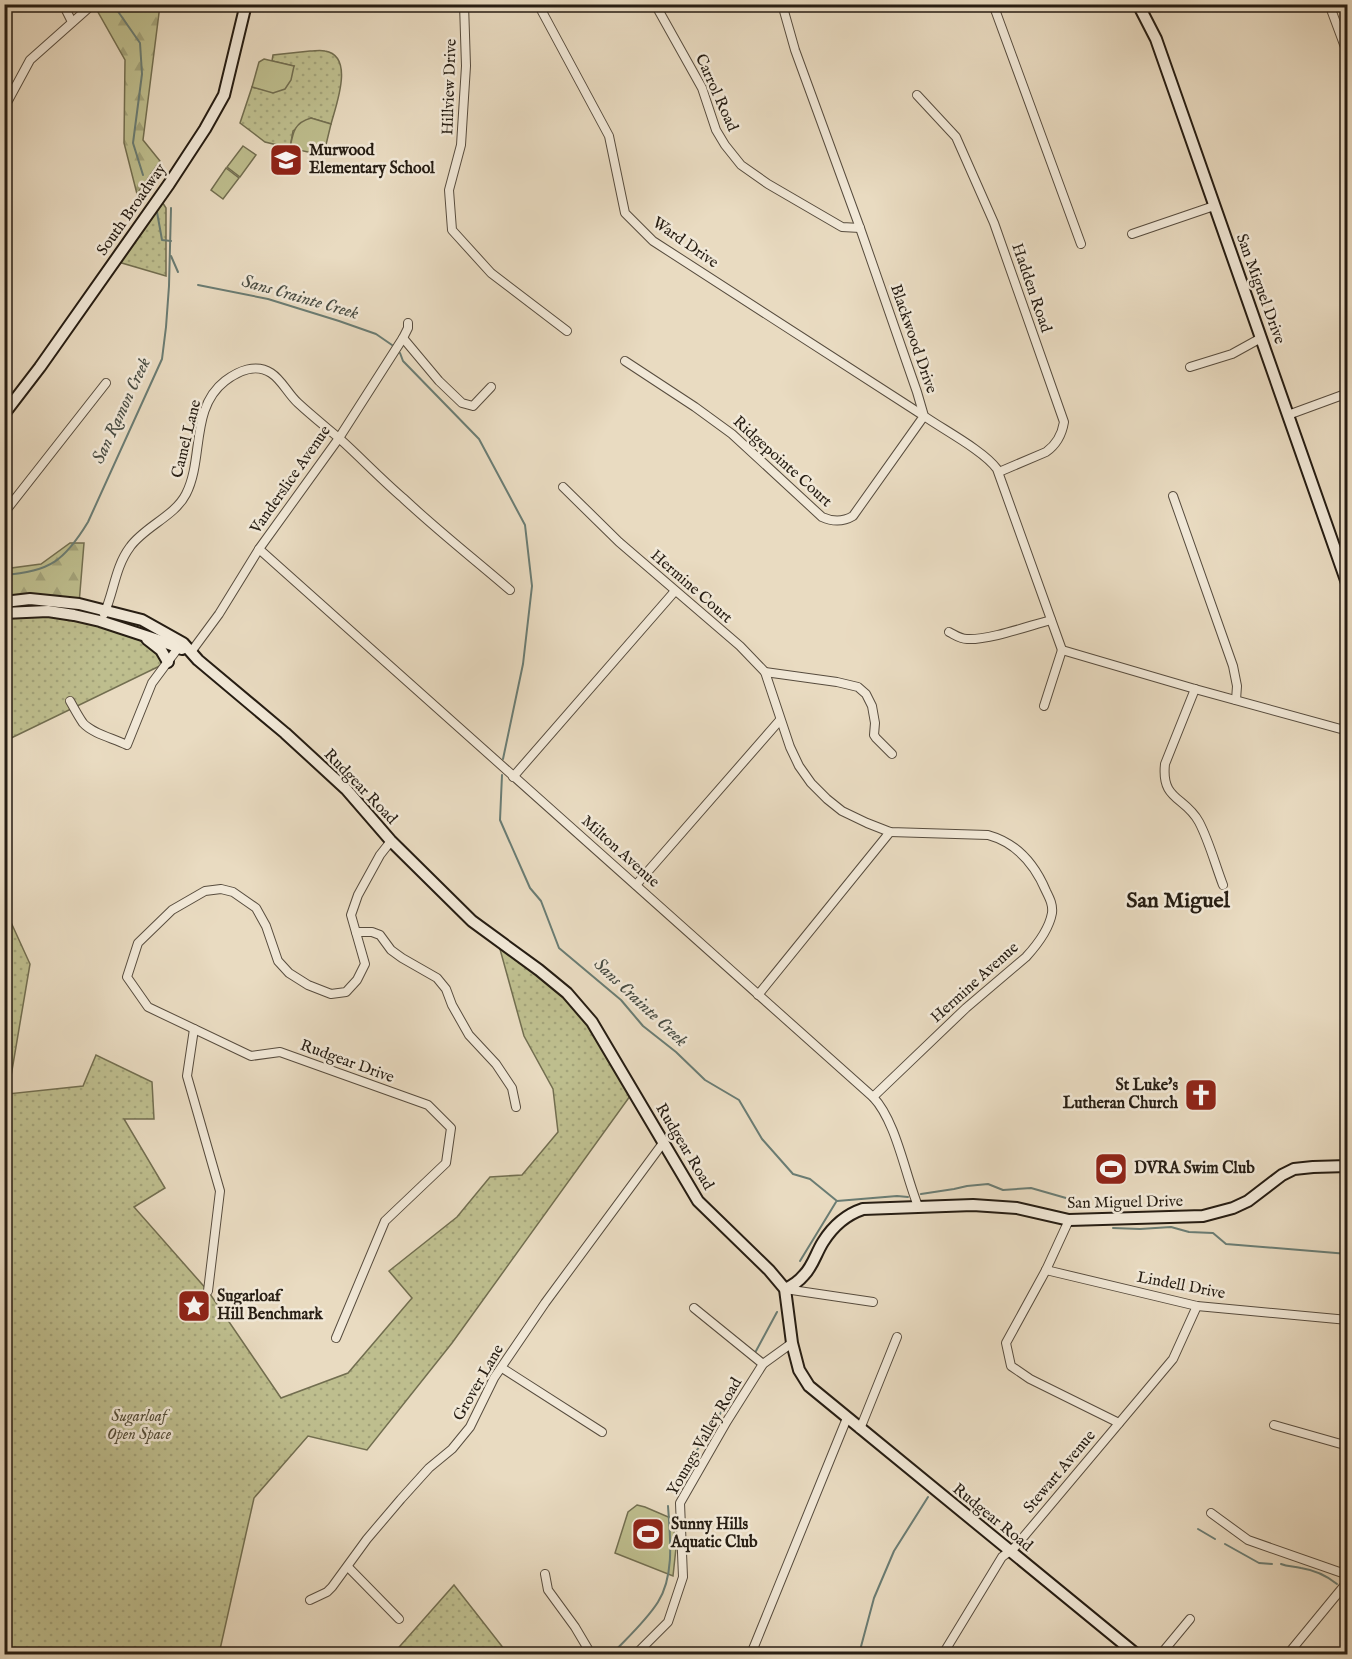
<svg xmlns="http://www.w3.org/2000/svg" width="1352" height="1659" font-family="'IM FELL English',serif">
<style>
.grass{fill:url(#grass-dots);stroke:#726e50;stroke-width:1.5}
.forest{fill:url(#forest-firs);stroke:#726e50;stroke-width:1.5}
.pitch{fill:#bebe8e;stroke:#726e50;stroke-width:1.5}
.water{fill:#97bbb3;stroke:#6a7c73;stroke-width:1.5}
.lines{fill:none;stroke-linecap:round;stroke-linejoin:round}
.stream{stroke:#6a7c73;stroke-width:2}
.street-casing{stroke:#574c3e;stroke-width:10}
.secondary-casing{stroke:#261d13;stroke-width:14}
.street{stroke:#f1e8d7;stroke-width:8}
.secondary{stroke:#f1e8d7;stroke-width:10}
.labels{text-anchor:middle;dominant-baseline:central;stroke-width:5;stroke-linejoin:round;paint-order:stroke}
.street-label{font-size:16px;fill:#261d13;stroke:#f1e8d7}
.poi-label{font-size:16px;font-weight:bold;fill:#261d13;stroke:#f1e8d7;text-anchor:start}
.park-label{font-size:16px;font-style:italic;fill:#544d38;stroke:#f1e8d7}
.water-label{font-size:18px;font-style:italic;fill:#484c43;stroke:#f1e8d7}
.district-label{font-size:22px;font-weight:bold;fill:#261d13;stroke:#f1e8d7}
</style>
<defs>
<pattern id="grass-dots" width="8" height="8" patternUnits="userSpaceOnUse" patternTransform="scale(1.5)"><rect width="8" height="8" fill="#bebe8e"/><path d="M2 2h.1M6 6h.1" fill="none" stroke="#a3a37a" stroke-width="1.8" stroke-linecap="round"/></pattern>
<pattern id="forest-firs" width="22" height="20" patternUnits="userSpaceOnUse" patternTransform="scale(1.5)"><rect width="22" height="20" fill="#bebe8e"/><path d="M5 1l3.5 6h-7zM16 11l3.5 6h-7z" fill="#a3a37a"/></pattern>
</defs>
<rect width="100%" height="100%" fill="#e9dbc1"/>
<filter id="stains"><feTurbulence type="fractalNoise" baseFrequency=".00333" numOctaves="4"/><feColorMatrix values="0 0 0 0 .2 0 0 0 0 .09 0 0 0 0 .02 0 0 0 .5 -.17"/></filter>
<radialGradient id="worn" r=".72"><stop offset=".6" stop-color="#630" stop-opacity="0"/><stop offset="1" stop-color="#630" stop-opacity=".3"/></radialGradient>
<g class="grass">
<path d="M 310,51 C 315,51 320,50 325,51 C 355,56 336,105 331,124 L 311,118 L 293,131 L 290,148 L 265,142 L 240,123 L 252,87 L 273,92 L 294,66 L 272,61 L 273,55 Z"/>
<path d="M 159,197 L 166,208 L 166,276 L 115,261 Z"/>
<path d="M 48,611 L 140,634 L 168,662 L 5,741 L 5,613 Z"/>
<path d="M 4,907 L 30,964 L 8,1094 L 83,1086 L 96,1055 L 152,1082 L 154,1119 L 124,1119 L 165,1188 L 134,1207 L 208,1291 L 281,1398 L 348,1373 L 412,1298 L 389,1271 L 457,1217 L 490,1177 L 522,1175 L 558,1132 L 553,1089 L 524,1036 L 498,942 L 567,993 L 633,1092 L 452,1343 L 367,1450 L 308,1436 L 254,1498 L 219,1654 L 5,1654 Z"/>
<path d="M 454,1585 L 508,1654 L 393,1654 Z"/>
</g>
<g class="forest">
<path d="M 94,5 L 160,5 L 143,140 L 160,161 L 137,194 L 124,143 L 125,60 Z"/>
<path d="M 70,543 L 84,543 L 79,604 L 5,602 L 4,569 L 41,564 Z"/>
</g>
<g class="pitch">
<path d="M 264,59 L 294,66 L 291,80 L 285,89 L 273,93 L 252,87 L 259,62 Z"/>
<path d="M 311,118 L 331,124 L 324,153 L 321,155 L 290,148 C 293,132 294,123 311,118 Z"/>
<path d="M 243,146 L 256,155 L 240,177 L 227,167 Z"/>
<path d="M 226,168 L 239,178 L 223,199 L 211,190 Z"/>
<path d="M 637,1505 L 645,1507 L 673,1519 L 676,1548 L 673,1576 L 615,1553 L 628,1512 Z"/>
</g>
<path class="water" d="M 1103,1155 L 1116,1155 L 1119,1183 L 1105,1184 Z"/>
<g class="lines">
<g class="stream">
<path d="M 109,4 L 117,10 L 140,43 L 142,74 L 133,143 L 143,175"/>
<path d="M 157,212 L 162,240 L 171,241"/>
<path d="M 171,256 L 178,272"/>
<path d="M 198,285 L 268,299 L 339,321 L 376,334 L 392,345"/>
<path d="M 400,353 L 403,361 L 479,439 L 525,525 L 532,586 L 523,664 L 503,759"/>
<path d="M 4,575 C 50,572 65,560 88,522 L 162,359 L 166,327 L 169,286 L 171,208"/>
<path d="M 502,775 L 500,820 L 530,888 L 541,901 L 559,948 L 621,1000 L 643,1026 L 676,1052 L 705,1080 L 739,1100 L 762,1139 L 793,1174 L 810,1179 L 837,1201 L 897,1196 L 908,1197"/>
<path d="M 921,1194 L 954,1189 L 967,1186 L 988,1184 L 1003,1190 L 1031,1188 L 1066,1198 L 1085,1208"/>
<path d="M 1113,1228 L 1140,1229 L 1171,1227 L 1189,1232 L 1213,1233 L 1226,1244 L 1348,1254"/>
<path d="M 800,1261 L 836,1202"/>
<path d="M 756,1351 L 777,1312"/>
<path d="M 672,1492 L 712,1425 L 730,1400"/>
<path d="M 1198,1529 L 1215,1539"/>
<path d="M 1225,1544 L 1259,1563 L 1272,1564"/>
<path d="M 1281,1564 C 1288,1567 1293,1566 1301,1568 C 1314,1570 1327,1576 1337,1584"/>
<path d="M 612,1654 C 627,1638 646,1621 658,1602 C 675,1575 670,1536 668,1506"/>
<path d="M 859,1654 L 874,1598 L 894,1551 L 928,1497"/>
</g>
<g class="street-casing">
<g id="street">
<path d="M 63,4 L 72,22"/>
<path d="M 464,4 L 466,66 L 461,145 L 449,190 L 452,230 L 491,273 L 567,331"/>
<path d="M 538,4 L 609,136 L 625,213 L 653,241 L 924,416 L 853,516 C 843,522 833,522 822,517 L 732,434 L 695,407 L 625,361"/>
<path d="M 655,4 L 702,88 L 716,130 L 725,145 L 741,165 L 768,184 L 842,227 L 860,228"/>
<path d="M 782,4 L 795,50 L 860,228 L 917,392 L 924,416 C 944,430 984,451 997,469 L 1062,650"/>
<path d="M 993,4 L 1081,244"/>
<path d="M 1329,4 L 1348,55"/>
<path d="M 917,95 L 956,137 L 994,223 L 1064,422 C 1062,434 1056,445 1046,452 L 999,472"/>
<path d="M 4,108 L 30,60 L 93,4"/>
<path d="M 1132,234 L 1214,206"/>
<path d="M 4,293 L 6,294"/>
<path d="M 403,338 L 439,381 L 462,403 L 473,406 L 491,387"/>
<path d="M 1190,367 L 1232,354 L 1261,338"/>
<path d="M 1288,415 L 1348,393"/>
<path d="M 563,487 L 619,542 L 740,646 L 765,672 L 790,747 L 799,766 L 811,783 L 827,799 L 842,811 L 867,823 L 890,832 L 988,835 C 1017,843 1035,865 1046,891 C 1050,899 1053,905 1052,913 C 1049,930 1037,945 1026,957 L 966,1008 L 873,1097"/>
<path d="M 1173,496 L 1233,666 L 1237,686 L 1236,700"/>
<path d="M 4,513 L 106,383"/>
<path d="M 259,549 L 873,1097 C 896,1121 905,1174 918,1206"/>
<path d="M 104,614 C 114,592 115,567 130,547 C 144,527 175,516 186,494 C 204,459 190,408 225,381 C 238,371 256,363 271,373 C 282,380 288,394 298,403 C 312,416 326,427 340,439 C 361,458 381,479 403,498 C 437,530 474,559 510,590"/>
<path d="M 949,632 C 955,635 960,639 967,639 C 990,640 1028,626 1051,620"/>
<path d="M 1062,650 L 1195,689 L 1348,731"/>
<path d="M 191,652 L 219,614 L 259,549 L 339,438 L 403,338 L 408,328 L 408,323"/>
<path d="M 765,672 L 837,682 L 858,687 L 866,694 L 872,706 L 875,723 L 874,735 L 876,738 L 892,754"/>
<path d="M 1195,689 L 1165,764 C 1161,801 1185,796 1199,822 C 1209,841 1215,864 1223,885"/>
<path d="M 70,701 C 74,708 78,716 83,723 C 93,734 113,738 127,745 L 152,683 L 178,648"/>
<path d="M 1044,706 L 1062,650"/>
<path d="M 513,777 L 675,591"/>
<path d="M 636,885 L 780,720"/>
<path d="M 356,932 L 372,932 L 380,935 L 391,950 L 402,958 L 437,978 L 446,989 L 452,1005 L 469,1035 L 496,1064 L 512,1088 L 516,1107"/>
<path d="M 758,995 L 890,832"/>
<path d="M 194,1029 L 187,1076 L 220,1191 L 208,1291"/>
<path d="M 1069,1220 L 1046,1270 L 1006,1343 L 1011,1366 L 1030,1379 L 1119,1423"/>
<path d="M 1046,1270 L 1197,1306 L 1348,1320"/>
<path d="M 785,1289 L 873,1302"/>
<path d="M 694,1308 L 763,1364"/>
<path d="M 336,1338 L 385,1221 L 446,1163 L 451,1128 L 428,1105 L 280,1052 L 251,1056 L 148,1007 L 127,977 L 138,943 L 172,910 L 205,891 L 221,889 L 233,892 L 256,908 L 266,926 L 278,961 L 289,973 L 308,985 L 331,994 L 346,992 L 357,980 L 365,964 L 351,915 L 358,895 L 380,855 L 391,841"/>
<path d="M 502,1368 L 602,1432"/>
<path d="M 1274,1425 L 1348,1446"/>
<path d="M 860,1429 L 897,1337"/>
<path d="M 1211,1513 L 1248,1540 L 1348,1575"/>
<path d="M 348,1567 L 399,1619"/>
<path d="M 545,1574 L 548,1590 L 575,1627 L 591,1654"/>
<path d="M 310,1600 L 327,1592 L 332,1587 L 367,1539 L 401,1499 L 429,1468 L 452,1449 L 470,1427 L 494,1378 L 545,1303 L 663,1143"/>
<path d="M 636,1654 L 668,1622 L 683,1577 L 680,1503 L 727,1421 L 763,1364 L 792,1343"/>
<path d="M 751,1654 L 847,1418"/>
<path d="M 943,1654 L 1002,1557 L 1015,1547 L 1173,1359 L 1197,1306"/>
<path d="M 1161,1654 L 1190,1619"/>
<path d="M 1288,1654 L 1348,1581"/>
</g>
</g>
<g class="secondary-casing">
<g id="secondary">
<path d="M 1138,4 L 1156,39 L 1348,586"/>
<path d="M 4,414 L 40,367 L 169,184 L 205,129 L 224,95 L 246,4"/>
<path d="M 4,602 L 30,599 L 79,604 L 142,620 L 183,643 L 198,660 L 285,733 L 346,789 L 391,841 L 472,921 L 539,970 L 567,993 L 592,1022 L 698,1201 L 769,1270 L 785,1289 L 792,1343 L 799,1370 L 809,1386 L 1136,1654"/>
<path d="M 4,613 L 48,611 L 74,615 L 100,621 L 164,642 L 182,649"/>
<path d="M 147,639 L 161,650 L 168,662"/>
<path d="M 785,1289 C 792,1286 799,1281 804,1275 C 813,1266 816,1253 823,1242 C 833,1226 845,1215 863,1209 L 973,1205 L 1017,1208 L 1069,1220 L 1203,1216 L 1233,1208 L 1248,1201 L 1282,1175 L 1294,1169 L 1313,1167 L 1348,1166"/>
</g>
</g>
<use href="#street" class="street"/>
<use href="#secondary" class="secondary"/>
</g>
<defs>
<g id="school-square" transform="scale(1.725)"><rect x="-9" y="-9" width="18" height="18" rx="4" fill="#8f2418" stroke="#f1e8d7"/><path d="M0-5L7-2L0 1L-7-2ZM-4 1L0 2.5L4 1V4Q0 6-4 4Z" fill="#fff"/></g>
<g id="church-square" transform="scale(1.725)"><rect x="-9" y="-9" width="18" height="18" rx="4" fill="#8f2418" stroke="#f1e8d7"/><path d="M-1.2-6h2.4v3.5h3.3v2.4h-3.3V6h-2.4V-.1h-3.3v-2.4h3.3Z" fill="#fff"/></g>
<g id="stadium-square" transform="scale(1.725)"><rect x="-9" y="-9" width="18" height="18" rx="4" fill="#8f2418" stroke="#f1e8d7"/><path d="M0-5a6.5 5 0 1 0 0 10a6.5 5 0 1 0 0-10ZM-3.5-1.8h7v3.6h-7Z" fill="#fff"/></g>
<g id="sight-square" transform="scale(1.725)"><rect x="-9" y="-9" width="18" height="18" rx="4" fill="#8f2418" stroke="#f1e8d7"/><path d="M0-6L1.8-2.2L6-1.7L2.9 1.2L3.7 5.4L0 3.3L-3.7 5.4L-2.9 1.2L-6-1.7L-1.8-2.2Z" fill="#fff"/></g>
</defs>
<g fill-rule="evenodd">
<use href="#school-square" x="286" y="160"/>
<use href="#church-square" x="1201" y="1095"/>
<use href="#stadium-square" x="1111" y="1169"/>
<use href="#sight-square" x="194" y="1306"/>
<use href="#stadium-square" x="648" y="1534"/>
</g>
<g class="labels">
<g class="street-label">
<text transform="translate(450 87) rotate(-88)">Hillview Drive</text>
<text transform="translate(716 93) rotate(66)">Carrol Road</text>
<text transform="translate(132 210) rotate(-55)">South Broadway</text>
<text transform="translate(685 243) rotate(35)">Ward Drive</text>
<text transform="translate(1031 288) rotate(71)">Hadden Road</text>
<text transform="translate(1260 289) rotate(70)">San Miguel Drive</text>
<text transform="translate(913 339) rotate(71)">Blackwood Drive</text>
<text transform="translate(187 439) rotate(-76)">Camel Lane</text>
<text transform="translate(782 462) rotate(42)">Ridgepointe Court</text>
<text transform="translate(291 480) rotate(-55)">Vanderslice Avenue</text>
<text transform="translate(691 587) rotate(41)">Hermine Court</text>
<text transform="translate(360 787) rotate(46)">Rudgear Road</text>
<text transform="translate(620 852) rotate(42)">Milton Avenue</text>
<text transform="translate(975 983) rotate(-42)">Hermine Avenue</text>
<text transform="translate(347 1062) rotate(20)">Rudgear Drive</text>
<text transform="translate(684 1147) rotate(59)">Rudgear Road</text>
<text transform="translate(1125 1203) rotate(-1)">San Miguel Drive</text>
<text transform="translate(1181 1286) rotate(11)">Lindell Drive</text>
<text transform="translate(479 1383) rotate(-60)">Grover Lane</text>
<text transform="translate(705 1437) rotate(-60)">Youngs Valley Road</text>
<text transform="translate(1060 1472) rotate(-50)">Stewart Avenue</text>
<text transform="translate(992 1518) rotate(39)">Rudgear Road</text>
</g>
<g class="poi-label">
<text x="309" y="151">Murwood<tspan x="309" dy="18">Elementary School</tspan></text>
<text x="1178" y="1086" text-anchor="end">St Luke's<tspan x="1178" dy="18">Lutheran Church</tspan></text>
<text x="1134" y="1169">DVRA Swim Club</text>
<text x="217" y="1297">Sugarloaf<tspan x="217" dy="18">Hill Benchmark</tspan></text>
<text x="671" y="1525">Sunny Hills<tspan x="671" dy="18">Aquatic Club</tspan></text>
</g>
<g class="park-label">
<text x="139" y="1417">Sugarloaf<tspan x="139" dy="18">Open Space</tspan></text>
</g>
<g class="water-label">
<text transform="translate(300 298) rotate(16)">Sans Crainte Creek</text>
<text transform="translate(122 411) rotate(-65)">San Ramon Creek</text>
<text transform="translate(640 1003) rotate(43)">Sans Crainte Creek</text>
</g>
<g class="district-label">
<text x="1178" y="901">San Miguel</text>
</g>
</g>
<rect width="1352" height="1659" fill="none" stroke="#e9dbc1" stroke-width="24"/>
<rect x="6" y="6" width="1340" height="1647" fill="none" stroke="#261d13" stroke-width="3"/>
<rect x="12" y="12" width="1328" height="1635" fill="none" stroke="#261d13" stroke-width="1.5"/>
<rect width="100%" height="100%" filter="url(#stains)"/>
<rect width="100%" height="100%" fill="url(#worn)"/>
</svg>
